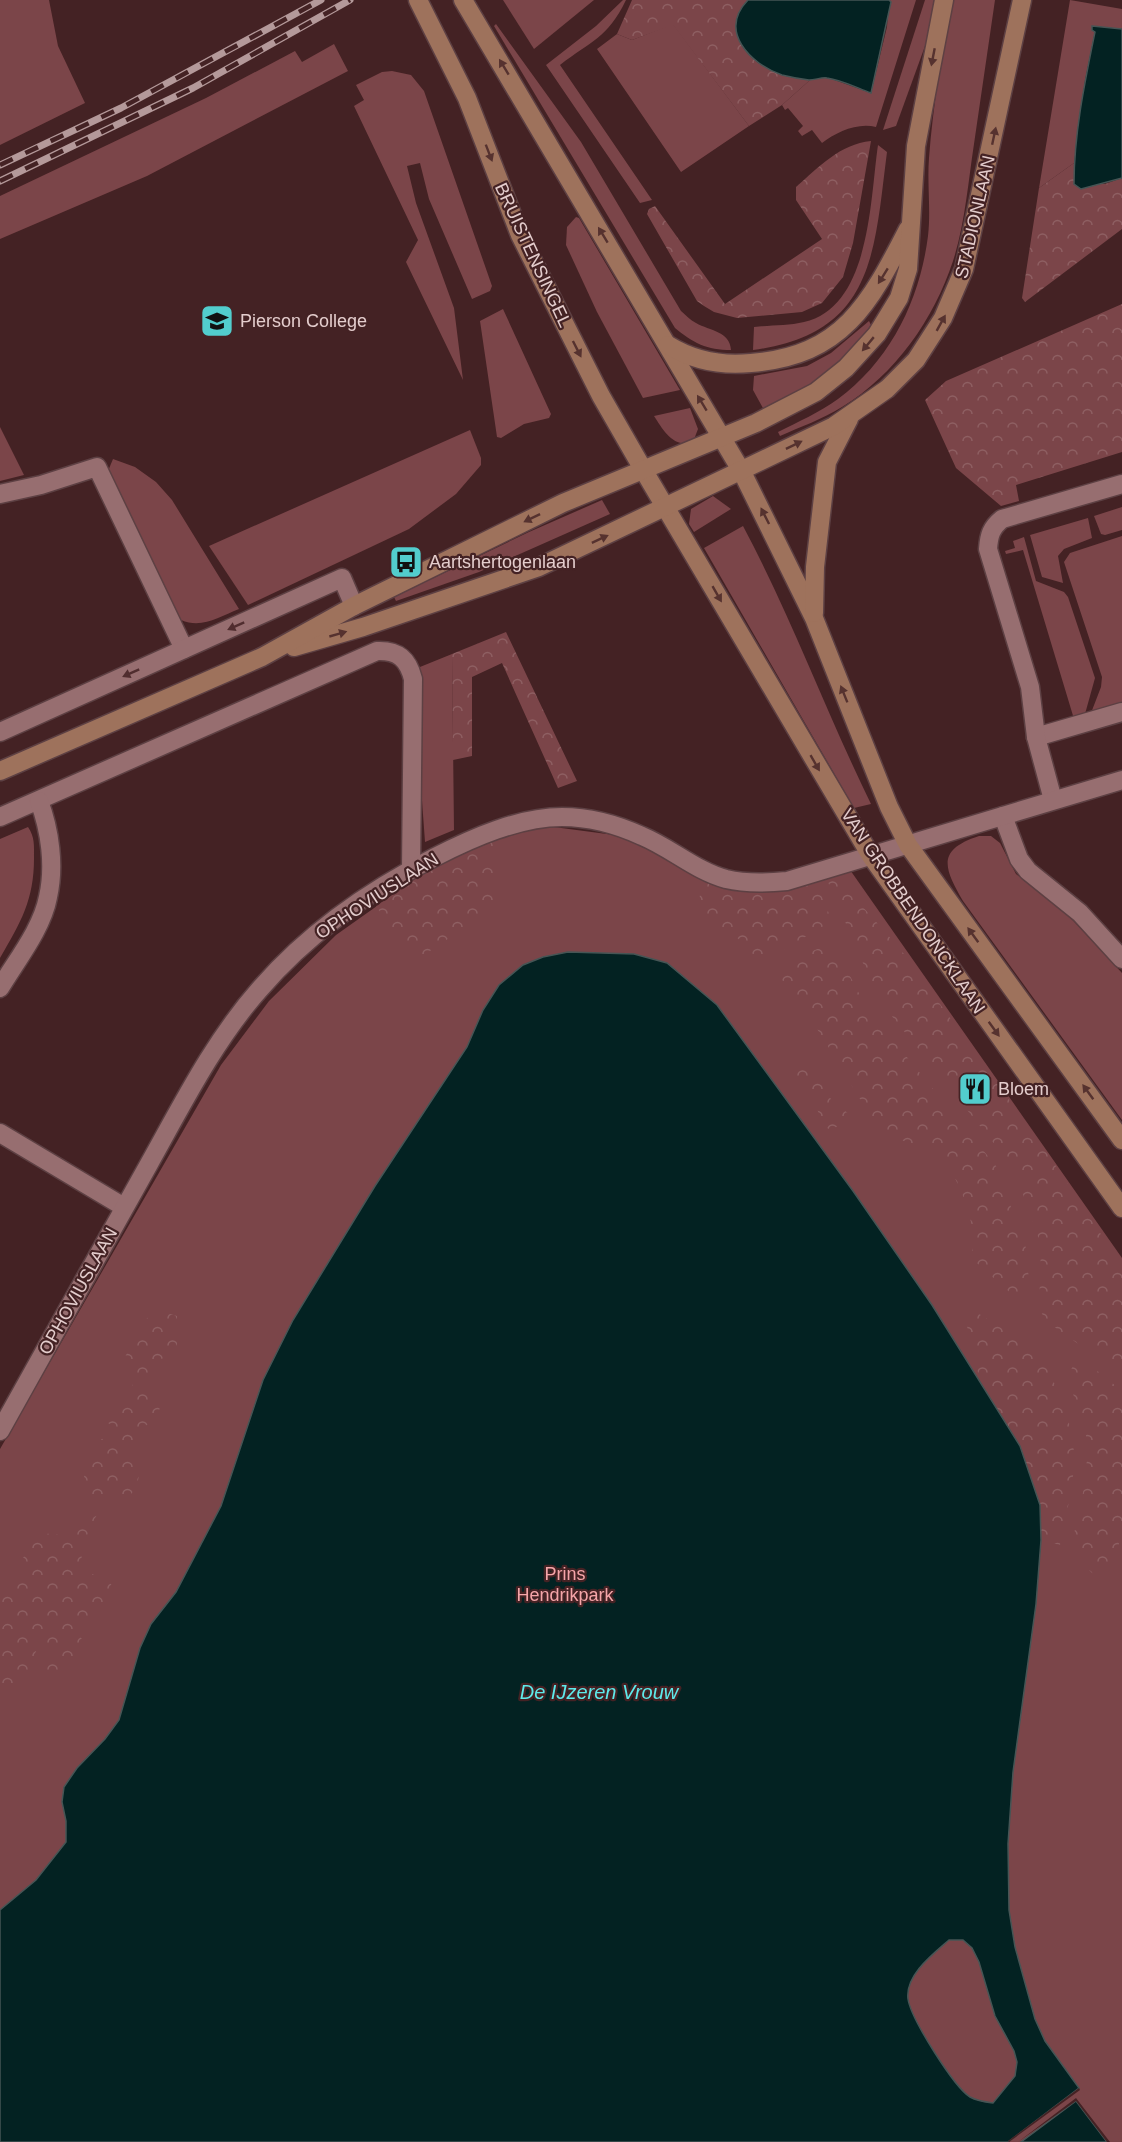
<svg xmlns="http://www.w3.org/2000/svg" width="1122" height="2142" font-family="Helvetica,sans-serif">
<style>
.green{fill:#7b4549}
.forest{fill:url(#forest-crowns)}
.water{fill:#032222;stroke:#465555;stroke-width:1.5;fill-rule:evenodd}
.pier{fill:#442224}
.lines{fill:none;stroke-linecap:round;stroke-linejoin:round}
.street-casing{stroke:#5d4043;stroke-width:21}
.secondary-casing{stroke:#5d4043;stroke-width:21}
.street{stroke:#976e70;stroke-width:18}
.secondary{stroke:#9e725c;stroke-width:18}
.rail-casing{stroke:#b4999a;stroke-width:7}
.rail{stroke:#442224;stroke-width:4.5;stroke-dasharray:14;stroke-linecap:butt}
.oneway{fill:#56322f}
.oneway2{fill:#502d2f}
.labels{text-anchor:middle;dominant-baseline:central;stroke-width:4.5;stroke-linejoin:round;paint-order:stroke}
.street-label{font-size:18px;fill:#e4cdcd;stroke:#442224}
.poi-label{font-size:18px;fill:#e4cdcd;stroke:#442224;text-anchor:start}
.park-label{font-size:18px;fill:#f5a5a9;stroke:#442224}
.water-label{font-size:20px;font-style:italic;fill:#5eeaeb;stroke:#442224}
</style>
<defs>
<pattern id="forest-crowns" width="20" height="18" patternUnits="userSpaceOnUse" patternTransform="scale(1.5)"><rect width="20" height="18" fill="#7b4549"/><path d="M2 6a3 3 0 1 1 6 0M12 15a3 3 0 1 1 6 0" fill="none" stroke="#8e5f62"/></pattern>
</defs>
<rect width="100%" height="100%" fill="#442224"/>
<g class="green">
<path d="M 0,0 L 49,0 L 58,46 L 85,103 L 0,145 Z"/>
<path d="M 503,0 L 594,0 L 534,49 Z"/>
<path d="M 623,0 L 626,0 C 607,39 592,40 560,65 L 652,200 L 640,203 L 546,65 L 596,26 Z"/>
<path d="M 889,0 L 916,0 L 876,127 C 858,122 836,132 822,143 L 812,130 L 802,136 L 798,131 L 803,126 L 788,108 L 785,110 L 782,105 L 810,80 L 826,77 L 871,93 L 887,27 Z"/>
<path d="M 925,0 L 936,0 L 929,35 L 896,126 L 883,130 Z"/>
<path d="M 951,0 L 995,0 C 988,48 981,96 974,144 C 968,183 965,224 953,261 C 934,319 895,375 842,407 C 823,419 800,427 780,436 L 778,432 C 798,422 820,412 838,399 C 891,360 920,299 928,236 C 931,210 927,184 929,158 C 933,105 942,53 951,0 Z"/>
<path d="M 1070,0 L 1122,9 L 1122,29 L 1092,26 L 1095,31 L 1085,80 L 1074,163 L 1039,188 Z"/>
<path d="M 496,24 L 581,142 L 681,311 C 686,315 690,320 696,323 C 710,331 730,331 731,350 C 707,350 693,343 675,328 L 494,26 Z"/>
<path d="M 673,24 L 749,126 L 681,172 L 597,49 L 617,34 L 632,40 Z"/>
<path d="M 334,44 L 348,71 L 147,176 L 0,239 L 0,196 L 206,98 L 295,51 L 302,62 Z"/>
<path d="M 392,71 L 411,75 L 424,91 L 492,286 L 490,291 L 472,299 L 429,199 L 420,163 L 407,166 L 416,203 L 454,308 L 463,380 L 406,262 L 418,240 L 354,106 L 364,100 L 356,85 L 382,72 Z"/>
<path d="M 878,145 L 887,152 C 874,252 875,334 753,350 L 754,327 C 770,325 788,326 804,322 C 871,307 870,198 878,145 Z"/>
<path d="M 576,217 L 579,218 L 680,390 L 643,398 L 597,312 L 566,245 L 567,227 Z"/>
<path d="M 503,309 L 551,414 L 549,418 L 524,424 L 501,438 L 497,437 L 480,321 Z"/>
<path d="M 869,321 L 871,325 C 838,370 812,386 764,410 L 753,390 L 754,376 L 807,366 L 831,353 Z"/>
<path d="M 690,408 L 698,429 L 693,442 C 674,449 663,430 654,416 Z"/>
<path d="M 0,427 L 24,475 L 0,481 Z"/>
<path d="M 470,430 L 481,458 L 481,465 L 456,494 L 409,529 L 248,605 L 209,546 Z"/>
<path d="M 113,459 L 135,467 L 156,482 L 172,500 L 239,609 C 219,617 202,629 181,620 L 108,477 L 108,471 Z"/>
<path d="M 713,496 L 731,509 L 694,532 L 689,524 L 691,509 Z"/>
<path d="M 602,500 L 610,514 L 479,572 L 396,601 L 394,597 L 529,532 Z"/>
<path d="M 1122,507 L 1122,530 L 1105,535 L 1101,534 L 1094,516 Z"/>
<path d="M 1088,518 L 1092,538 L 1064,549 L 1058,556 L 1063,583 L 1042,577 L 1030,535 Z"/>
<path d="M 743,526 C 791,616 826,712 871,804 L 854,808 L 704,548 Z"/>
<path d="M 1122,536 L 1122,706 L 1091,713 L 1101,687 L 1102,677 L 1064,562 L 1070,553 Z"/>
<path d="M 1024,537 L 1036,581 L 1064,592 L 1068,597 L 1095,678 L 1085,714 L 1074,719 L 1023,550 L 1006,554 L 1005,551 L 1015,548 L 1013,541 Z"/>
<path d="M 452,654 L 454,830 L 425,842 L 421,787 L 423,687 L 415,669 Z"/>
<path d="M 531,824 L 622,836 L 718,883 L 848,867 L 1122,1258 L 1122,2142 L 0,2142 L 0,1449 L 221,1065 L 269,1001 L 336,935 L 463,845 Z"/>
<path d="M 28,827 C 35,837 34,846 34,858 C 34,900 21,922 0,958 L 0,839 Z"/>
<path d="M 979,836 L 991,836 L 1000,843 L 1016,874 L 1066,913 L 1122,973 L 1122,1120 L 963,901 C 944,868 936,850 979,836 Z"/>
</g>
<g class="forest">
<path d="M 632,0 L 748,0 L 745,3 L 784,75 L 810,80 L 782,105 L 749,126 L 673,25 L 632,40 L 617,34 Z"/>
<path d="M 871,141 L 853,243 L 843,277 L 822,303 L 802,312 L 737,318 L 714,312 L 704,306 L 697,301 L 647,214 L 649,209 L 655,206 L 725,304 L 822,239 L 796,200 L 796,187 C 819,167 840,144 871,141 Z"/>
<path d="M 1074,163 L 1074,183 L 1105,184 L 1122,178 L 1122,229 L 1025,302 L 1022,298 L 1039,188 Z"/>
<path d="M 1122,304 L 1122,452 L 1016,485 L 1019,501 L 1001,506 L 956,468 L 925,400 L 946,381 Z"/>
<path d="M 506,632 L 577,781 L 558,788 L 502,663 L 472,677 L 472,756 L 453,760 L 452,654 Z"/>
<path d="M 496,836 L 494,908 L 415,961 L 402,946 L 376,906 L 439,864 Z"/>
<path d="M 831,871 L 901,950 L 1044,1148 L 1122,1266 L 1122,1375 L 1046,1321 L 1039,1308 L 1041,1245 L 1019,1183 L 1004,1156 L 879,1000 L 824,873 Z"/>
<path d="M 813,875 L 832,921 L 761,963 L 740,940 L 707,918 L 698,906 L 700,895 L 696,876 Z"/>
<path d="M 833,943 L 866,1007 L 996,1166 L 1026,1248 L 1030,1292 L 1023,1298 L 1015,1297 L 970,1257 C 982,1235 958,1171 938,1156 C 922,1143 893,1141 880,1131 C 872,1124 866,1108 860,1099 C 844,1073 829,1047 812,1021 C 802,1006 789,993 780,976 L 784,962 Z"/>
<path d="M 809,1060 L 817,1066 L 830,1098 L 850,1115 L 844,1125 L 829,1129 L 825,1127 L 812,1098 L 790,1073 L 790,1068 L 795,1063 Z"/>
<path d="M 971,1309 L 1020,1339 L 1033,1339 C 1052,1379 1077,1421 1074,1467 C 1072,1493 1065,1519 1060,1545 L 1041,1540 L 1040,1505 L 1020,1445 L 981,1383 L 969,1342 L 966,1316 Z"/>
<path d="M 157,1310 L 177,1316 L 177,1344 L 173,1356 L 152,1361 C 149,1369 145,1379 149,1388 C 150,1393 156,1395 158,1400 C 165,1416 148,1425 136,1431 C 132,1451 146,1471 134,1490 C 128,1501 115,1499 106,1504 C 95,1511 76,1556 83,1567 C 88,1574 103,1578 111,1584 L 113,1591 L 106,1599 L 101,1618 L 82,1623 L 77,1631 L 86,1646 L 85,1658 L 67,1677 L 52,1676 L 46,1670 L 50,1660 L 58,1653 L 57,1646 L 39,1646 C 26,1665 35,1695 0,1692 L 0,1630 L 5,1624 L 0,1600 L 15,1586 C 15,1559 29,1555 39,1533 L 63,1535 L 74,1533 L 87,1519 L 90,1502 L 82,1483 L 96,1441 L 115,1435 L 114,1427 L 105,1421 L 102,1414 C 108,1408 116,1406 123,1401 C 138,1390 134,1371 125,1357 L 145,1320 Z"/>
<path d="M 1078,1361 L 1090,1365 L 1122,1391 L 1122,1539 L 1119,1543 L 1116,1564 L 1104,1575 L 1092,1573 L 1070,1550 C 1079,1512 1092,1468 1085,1428 C 1082,1406 1057,1377 1078,1361 Z"/>
</g>
<g class="water">
<path d="M 748,0 L 889,0 L 891,2 L 871,93 C 857,88 842,80 827,78 C 822,77 815,80 809,80 C 801,79 790,77 782,75 C 750,64 718,31 748,0 Z"/>
<path d="M 1092,26 L 1122,29 L 1122,178 L 1081,189 L 1074,184 C 1074,133 1085,81 1095,32 L 1092,30 Z"/>
<path d="M 568,952 L 634,954 L 667,963 L 717,1005 L 853,1191 L 932,1305 L 1020,1446 L 1040,1505 L 1041,1540 L 1036,1604 L 1013,1772 L 1008,1844 L 1009,1910 L 1015,1947 L 1035,2019 L 1045,2041 L 1079,2088 L 1008,2142 L 0,2142 L 0,1910 L 36,1880 L 66,1842 L 66,1821 L 62,1802 L 64,1787 L 77,1768 L 105,1739 L 119,1720 L 140,1648 L 151,1624 L 176,1592 L 221,1506 L 263,1380 L 293,1320 L 375,1186 L 467,1047 L 483,1010 L 499,985 L 523,965 L 543,957 ZM 949,1940 L 963,1940 L 972,1948 L 979,1962 L 995,2016 L 1014,2051 L 1017,2062 L 1015,2076 L 993,2103 C 985,2102 977,2101 970,2097 C 954,2087 911,2019 908,1999 C 905,1975 933,1954 949,1940 Z"/>
<path d="M 1076,2101 L 1107,2142 L 1021,2142 Z"/>
</g>
<g class="pier">
<path d="M 1079,2088 L 1080,2090 L 1009,2142 L 1008,2141 Z"/>
<path d="M 1076,2098 L 1110,2142 L 1107,2142 L 1076,2101 L 1018,2142 Z"/>
</g>
<g class="lines">
<g class="street-casing">
<g id="street">
<path d="M 0,494 L 41,485 L 97,467 L 184,649"/>
<path d="M 0,732 L 342,578 L 354,606"/>
<path d="M 1036,737 L 1122,712"/>
<path d="M 1053,800 L 1036,737 L 1030,687 L 988,549 C 989,535 991,528 1002,519 L 1122,484"/>
<path d="M 1003,816 L 1019,859 L 1028,871 L 1080,913 L 1122,959"/>
<path d="M 0,817 L 377,651 C 398,650 408,659 413,679 L 411,869"/>
<path d="M 0,988 C 16,961 42,929 48,897 C 55,866 50,830 39,801"/>
<path d="M 0,1133 L 124,1207"/>
<path d="M 0,1431 C 50,1342 99,1253 149,1164 C 182,1105 214,1041 259,990 C 307,934 370,890 435,857 C 472,838 519,817 562,817 C 589,817 618,825 642,836 C 671,848 696,871 726,879 C 747,884 767,883 787,881 L 1122,780"/>
</g>
</g>
<g class="secondary-casing">
<g id="secondary">
<path d="M 418,0 L 467,98 L 520,235 L 601,396 L 644,471 L 871,856 L 1122,1208"/>
<path d="M 463,0 L 742,472 L 814,618 L 889,807 L 908,845 L 1122,1140"/>
<path d="M 668,345 C 694,361 721,366 751,363 C 843,356 870,303 908,229"/>
<path d="M 814,613 L 815,567 L 827,462 L 849,419"/>
<path d="M 294,647 L 363,627 L 539,567 L 834,426 L 887,389 L 916,360 L 943,318 L 964,269 L 1022,0"/>
<path d="M 0,771 L 262,657 L 354,606 L 563,503 L 756,423 L 816,392 L 846,368 L 877,334 L 899,298 L 908,269 L 916,146 L 944,0"/>
</g>
</g>
<use href="#street" class="street"/>
<use href="#secondary" class="secondary"/>
<g class="rail-casing">
<g id="rail">
<path d="M 0,165 L 121,108 L 321,0"/>
<path d="M 0,181 L 193,88 L 350,0"/>
</g>
</g>
<use href="#rail" class="rail"/>
</g>
<defs><path id="oneway-solid" d="M-6-.8H1V-3.2L6.5 0L1 3.2V.8H-6Z" transform="scale(1.5)"/></defs>
<g class="oneway">
<use href="#oneway-solid" transform="translate(933 57) rotate(101)"/>
<use href="#oneway-solid" transform="translate(504 67) rotate(-121)"/>
<use href="#oneway-solid" transform="translate(994 136) rotate(-78)"/>
<use href="#oneway-solid" transform="translate(489 153) rotate(69)"/>
<use href="#oneway-solid" transform="translate(603 235) rotate(-121)"/>
<use href="#oneway-solid" transform="translate(883 276) rotate(122)"/>
<use href="#oneway-solid" transform="translate(941 323) rotate(-61)"/>
<use href="#oneway-solid" transform="translate(868 344) rotate(130)"/>
<use href="#oneway-solid" transform="translate(577 349) rotate(63)"/>
<use href="#oneway-solid" transform="translate(702 403) rotate(-121)"/>
<use href="#oneway-solid" transform="translate(794 445) rotate(-26)"/>
<use href="#oneway-solid" transform="translate(765 516) rotate(-117)"/>
<use href="#oneway-solid" transform="translate(532 518) rotate(154)"/>
<use href="#oneway-solid" transform="translate(600 539) rotate(-25)"/>
<use href="#oneway-solid" transform="translate(717 594) rotate(60)"/>
<use href="#oneway-solid" transform="translate(338 634) rotate(-16)"/>
<use href="#oneway-solid" transform="translate(844 694) rotate(-112)"/>
<use href="#oneway-solid" transform="translate(815 763) rotate(60)"/>
<use href="#oneway-solid" transform="translate(973 935) rotate(-126)"/>
<use href="#oneway-solid" transform="translate(994 1029) rotate(54)"/>
<use href="#oneway-solid" transform="translate(1088 1092) rotate(-126)"/>
</g>
<g class="oneway2">
<use href="#oneway-solid" transform="translate(236 626) rotate(156)"/>
<use href="#oneway-solid" transform="translate(131 673) rotate(156)"/>
</g>
<defs>
<g id="school-square" transform="scale(1.725)"><rect x="-9" y="-9" width="18" height="18" rx="4" fill="#52cdcd" stroke="#442224"/><path d="M0-5L7-2L0 1L-7-2ZM-4 1L0 2.5L4 1V4Q0 6-4 4Z" fill="#111"/></g>
<g id="bus-square" transform="scale(1.725)"><rect x="-9" y="-9" width="18" height="18" rx="4" fill="#52cdcd" stroke="#442224"/><path d="M-5-6H5V4H4V6H2V4H-2V6H-4V4H-5ZM-3.5-4V0h7V-4ZM-3.5 1.2v1.5H-2V1.2ZM2 1.2v1.5H3.5V1.2Z" fill="#111"/></g>
<g id="restaurant-square" transform="scale(1.725)"><rect x="-9" y="-9" width="18" height="18" rx="4" fill="#52cdcd" stroke="#442224"/><path d="M-5-6h1v4h1v-4h1v4h1v-4h1v5L-1.5 .5V6h-2V.5L-5-1ZM5-6V6H3V1.5H1.5Q1.5-4 5-6Z" fill="#111"/></g>
</defs>
<g fill-rule="evenodd">
<use href="#school-square" x="217" y="321"/>
<use href="#bus-square" x="406" y="562"/>
<use href="#restaurant-square" x="975" y="1089"/>
</g>
<g class="labels">
<g class="street-label">
<text transform="translate(975 217) rotate(-77)">STADIONLAAN</text>
<text transform="translate(533 255) rotate(65)">BRUISTENSINGEL</text>
<text transform="translate(377 896) rotate(-33)">OPHOVIUSLAAN</text>
<text transform="translate(913 911) rotate(56)">VAN GROBBENDONCKLAAN</text>
<text transform="translate(78 1291) rotate(-61)">OPHOVIUSLAAN</text>
</g>
<g class="poi-label">
<text x="240" y="321">Pierson College</text>
<text x="429" y="562">Aartshertogenlaan</text>
<text x="998" y="1089">Bloem</text>
</g>
<g class="park-label">
<text x="565" y="1574">Prins<tspan x="565" dy="21">Hendrikpark</tspan></text>
</g>
<g class="water-label">
<text x="599" y="1692">De IJzeren Vrouw</text>
</g>
</g>
</svg>
